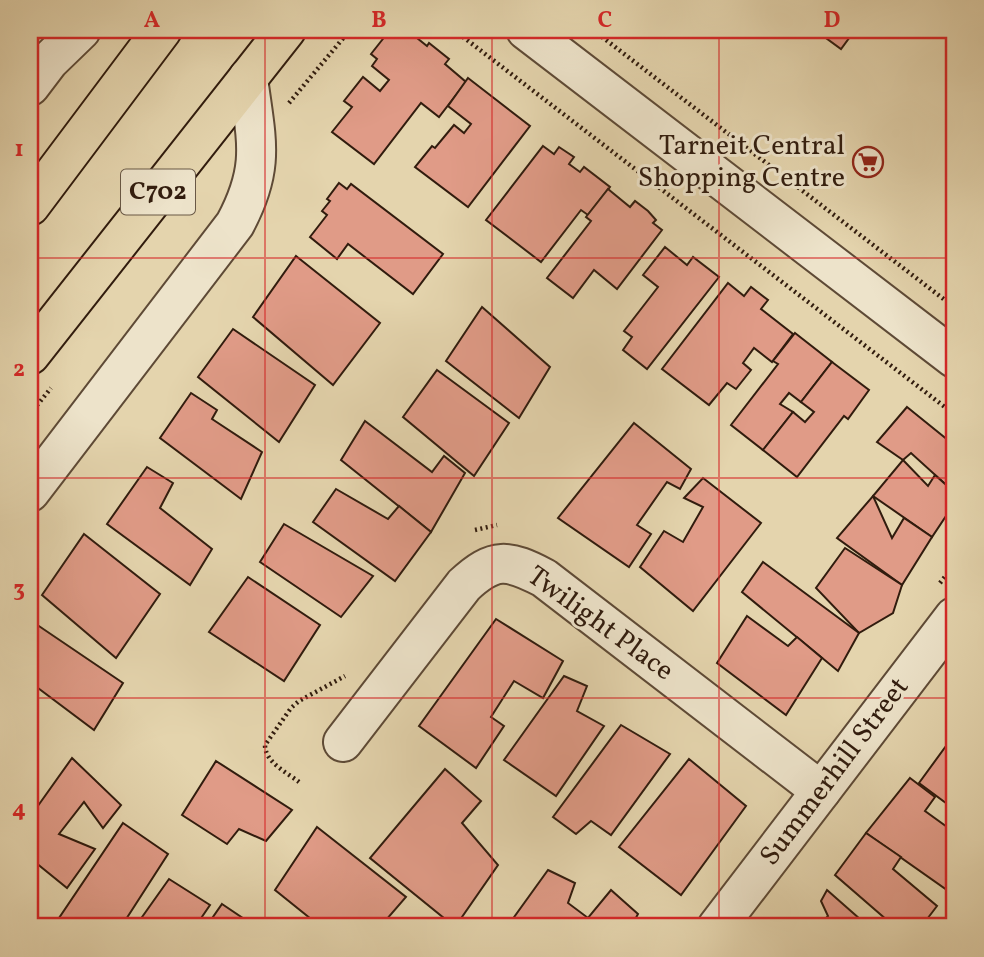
<svg xmlns="http://www.w3.org/2000/svg" width="984" height="957" font-family="Vollkorn,serif">
<style>
.building{fill:#e09b87;stroke:#311c0e;stroke-width:2}
.lines{fill:none;stroke-linecap:round;stroke-linejoin:round}
.minor-casing{stroke:#5e4a36;stroke-width:42}
.trunk-casing{stroke:#311c0e;stroke-width:42}
.path{stroke:#311c0e;stroke-width:4.5;stroke-dasharray:2 3.5;stroke-linecap:butt}
.minor{stroke:#ede3ca;stroke-width:38}
.trunk{stroke:#e4d4ad;stroke-width:38}
.grid{fill:none;stroke:#d62828;stroke-width:2;stroke-opacity:0.55}
.labels{text-anchor:middle;dominant-baseline:central;stroke-width:6;stroke-linejoin:round;paint-order:stroke}
.shield{fill:#ede3ca;stroke:#695846;stroke-width:2}
.shield-label{font-size:26px;font-weight:bold;fill:#311c0e}
.poi-label{font-size:28px;fill:#311c0e;stroke:#ede3ca;text-anchor:end}
.street-label{font-size:28px;fill:#311c0e;stroke:#ede3ca}
.neatline{fill:none;stroke:#d62828;stroke-width:2.5}
.grid-label{font-size:23px;text-anchor:middle;font-weight:bold;fill:#d62828}
</style>
<rect width="100%" height="100%" fill="#e4d4ad"/>
<filter id="stains"><feTurbulence type="fractalNoise" baseFrequency=".00286" numOctaves="4"/><feColorMatrix values="0 0 0 0 .2 0 0 0 0 .09 0 0 0 0 .02 0 0 0 .5 -.17"/></filter>
<radialGradient id="worn" r=".72"><stop offset=".6" stop-color="#630" stop-opacity="0"/><stop offset="1" stop-color="#630" stop-opacity=".3"/></radialGradient>
<g class="building">
<path d="M 390,30 L 407,30 L 427,46 L 429,43 L 449,59 L 445,64 L 466,82 L 439,117 L 421,103 L 374,164 L 332,132 L 352,107 L 344,101 L 363,77 L 380,91 L 389,80 L 372,66 L 377,59 L 371,54 Z"/>
<path d="M 815,30 L 855,30 L 841,49 Z"/>
<path d="M 468,78 L 530,126 L 468,207 L 415,167 L 432,146 L 435,148 L 454,125 L 464,133 L 471,124 L 448,106 Z"/>
<path d="M 543,146 L 554,154 L 559,147 L 574,157 L 569,164 L 580,172 L 584,167 L 610,187 L 588,215 L 581,210 L 541,262 L 486,220 Z"/>
<path d="M 339,183 L 347,189 L 351,184 L 443,254 L 413,294 L 348,244 L 337,259 L 310,237 L 327,215 L 322,211 L 330,201 L 327,199 Z"/>
<path d="M 608,189 L 630,207 L 635,201 L 648,211 L 656,220 L 653,223 L 662,230 L 617,289 L 594,270 L 573,298 L 547,278 L 591,221 L 586,217 Z"/>
<path d="M 665,247 L 687,265 L 693,257 L 719,277 L 647,369 L 623,350 L 632,337 L 624,331 L 658,287 L 643,275 Z"/>
<path d="M 296,256 L 380,323 L 333,385 L 253,317 Z"/>
<path d="M 728,283 L 744,296 L 751,287 L 768,300 L 761,309 L 793,334 L 772,362 L 754,348 L 743,363 L 751,370 L 736,389 L 727,383 L 709,405 L 662,369 Z"/>
<path d="M 482,307 L 550,367 L 519,418 L 446,361 Z"/>
<path d="M 233,329 L 315,385 L 279,442 L 198,377 Z"/>
<path d="M 795,333 L 832,362 L 801,402 L 789,393 L 780,404 L 793,412 L 763,450 L 731,425 L 778,364 L 773,361 Z"/>
<path d="M 832,362 L 869,390 L 848,419 L 844,416 L 797,477 L 763,450 L 793,412 L 805,422 L 814,412 L 801,402 Z"/>
<path d="M 437,370 L 509,423 L 474,476 L 403,417 Z"/>
<path d="M 191,393 L 217,410 L 212,419 L 262,452 L 241,499 L 160,438 Z"/>
<path d="M 907,407 L 954,445 L 954,492 L 911,453 L 903,460 L 877,442 Z"/>
<path d="M 365,421 L 432,472 L 444,456 L 465,473 L 431,532 L 341,460 Z"/>
<path d="M 634,423 L 691,469 L 680,489 L 667,482 L 637,525 L 651,534 L 629,567 L 558,518 Z"/>
<path d="M 903,460 L 928,486 L 935,475 L 954,492 L 954,504 L 932,537 L 873,496 Z"/>
<path d="M 147,467 L 173,483 L 160,508 L 212,549 L 190,585 L 107,524 Z"/>
<path d="M 703,478 L 761,523 L 693,611 L 640,567 L 664,531 L 683,542 L 703,507 L 684,498 Z"/>
<path d="M 336,489 L 388,519 L 399,506 L 431,532 L 395,581 L 313,522 Z"/>
<path d="M 873,496 L 892,538 L 904,518 L 932,537 L 902,585 L 837,538 Z"/>
<path d="M 284,524 L 373,576 L 341,617 L 260,562 Z"/>
<path d="M 84,534 L 160,594 L 116,658 L 42,595 Z"/>
<path d="M 845,548 L 902,585 L 893,613 L 859,633 L 816,588 Z"/>
<path d="M 763,562 L 859,633 L 838,671 L 742,592 Z"/>
<path d="M 248,577 L 320,625 L 284,681 L 209,632 Z"/>
<path d="M 747,616 L 788,646 L 797,637 L 822,658 L 786,715 L 717,663 Z"/>
<path d="M 496,619 L 563,661 L 543,698 L 514,681 L 491,717 L 504,726 L 476,768 L 419,726 Z"/>
<path d="M 30,620 L 123,683 L 94,730 L 30,682 Z"/>
<path d="M 564,676 L 587,686 L 577,711 L 604,726 L 556,796 L 504,760 Z"/>
<path d="M 621,725 L 670,754 L 611,835 L 591,821 L 576,834 L 553,817 Z"/>
<path d="M 954,735 L 954,809 L 919,783 Z"/>
<path d="M 72,758 L 121,805 L 103,828 L 84,802 L 59,834 L 95,849 L 67,888 L 30,858 L 30,817 Z"/>
<path d="M 689,759 L 746,806 L 681,895 L 619,847 Z"/>
<path d="M 216,761 L 292,810 L 266,841 L 239,829 L 227,844 L 182,815 Z"/>
<path d="M 445,769 L 481,801 L 462,823 L 498,865 L 455,927 L 370,858 Z"/>
<path d="M 910,778 L 935,797 L 925,811 L 954,832 L 954,880 L 947,890 L 866,833 Z"/>
<path d="M 123,823 L 168,854 L 121,927 L 66,927 L 57,921 Z"/>
<path d="M 317,827 L 406,897 L 380,927 L 321,927 L 275,890 Z"/>
<path d="M 866,833 L 901,857 L 893,869 L 937,906 L 921,927 L 895,927 L 835,875 Z"/>
<path d="M 548,870 L 575,883 L 568,903 L 588,918 L 611,890 L 638,914 L 631,927 L 523,927 L 512,920 Z"/>
<path d="M 169,879 L 210,905 L 195,927 L 135,927 Z"/>
<path d="M 827,890 L 869,927 L 818,927 L 828,916 L 821,901 Z"/>
<path d="M 222,904 L 253,925 L 251,927 L 206,927 Z"/>
</g>
<g class="lines">
<g class="minor-casing">
<g id="minor">
<path d="M 526,30 L 954,358"/>
<path d="M 30,86 L 49,61 L 81,30"/>
<path d="M 30,492 L 235,224 C 266,166 256,140 248,78"/>
<path d="M 343,742 L 464,585 C 494,557 508,559 544,578 L 821,791"/>
<path d="M 717,927 L 954,617"/>
</g>
</g>
<g class="trunk-casing">
<g id="trunk">
<path d="M 30,206 L 162,30"/>
<path d="M 30,355 L 286,30"/>
</g>
</g>
<g class="path">
<path d="M 454,30 L 954,414"/>
<path d="M 593,30 L 954,307"/>
<path d="M 289,103 L 350,30"/>
<path d="M 30,414 L 51,388"/>
<path d="M 475,530 L 497,525"/>
<path d="M 940,583 L 954,565"/>
<path d="M 299,782 C 286,772 265,762 265,745 L 291,708 L 299,701 L 345,676"/>
</g>
<use href="#minor" class="minor"/>
<use href="#trunk" class="trunk"/>
</g>
<path class="grid" d="M 265,30 L 265,927M 492,30 L 492,927M 719,30 L 719,927M 30,258 L 954,258M 30,478 L 954,478M 30,698 L 954,698"/>
<defs>
<g id="supermarket-ring" transform="scale(1.575)"><circle r="9.5" fill="#ede3ca" stroke="#8f2418" stroke-width="1.5"/><path d="M-6-5.5h2.5l.6 2H6L4.5 2H-2.5L-4.4-4H-6ZM-1.5 3.2a1.3 1.3 0 1 0 .1 0ZM3 3.2a1.3 1.3 0 1 0 .1 0Z" fill="#8f2418"/></g>
</defs>
<g fill-rule="evenodd">
<use href="#supermarket-ring" x="868" y="162"/>
</g>
<g class="labels">
<rect class="shield" x="121" y="169.5" width="74" height="45" rx="5"/>
<g class="shield-label">
<text x="158" y="192">C702</text>
</g>
<g class="poi-label">
<text x="845" y="146">Tarneit Central<tspan x="845" dy="32">Shopping Centre</tspan></text>
</g>
<g class="street-label">
<text transform="translate(600 624) rotate(36)">Twilight Place</text>
<text transform="translate(835 772) rotate(-53)">Summerhill Street</text>
</g>
</g>
<rect width="984" height="957" fill="none" stroke="#e4d4ad" stroke-width="77"/>
<rect x="38" y="38" width="908" height="880" class="neatline"/>
<g class="grid-label">
<text x="152" y="27">A</text>
<text x="379" y="27">B</text>
<text x="605" y="27">C</text>
<text x="832" y="27">D</text>
<text x="19" y="156">1</text>
<text x="19" y="376">2</text>
<text x="19" y="596">3</text>
<text x="19" y="816">4</text>
</g>
<rect width="100%" height="100%" filter="url(#stains)"/>
<rect width="100%" height="100%" fill="url(#worn)"/>
</svg>
